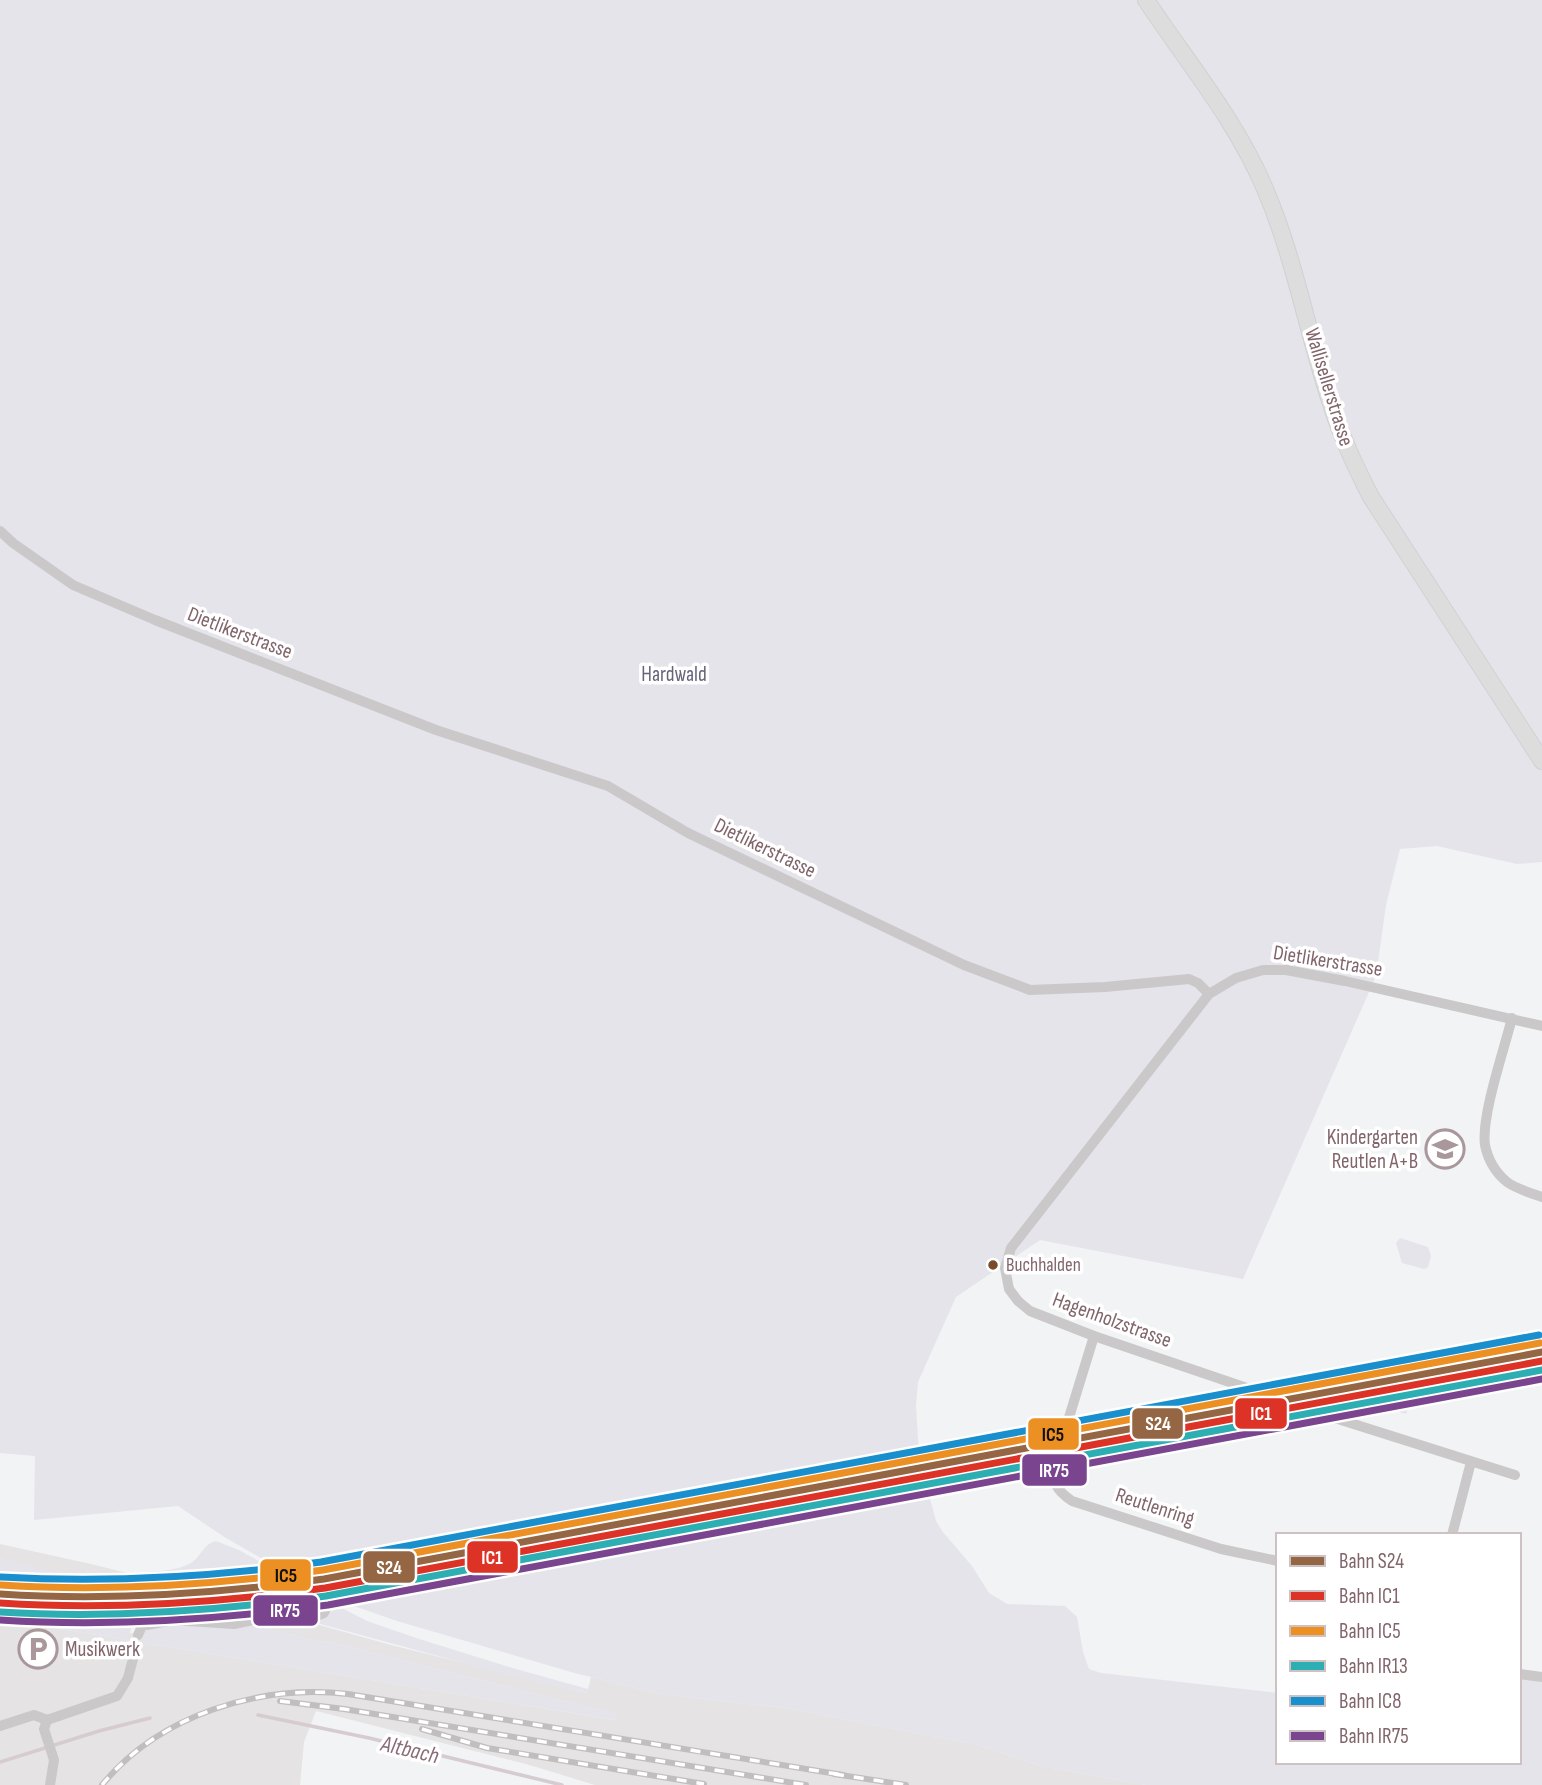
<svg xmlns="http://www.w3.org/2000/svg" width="1542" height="1785" font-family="'Sofia Sans Condensed',sans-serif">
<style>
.built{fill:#e5e3e4}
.green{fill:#e4e4ea}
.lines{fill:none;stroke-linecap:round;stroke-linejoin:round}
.stream{stroke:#d6ccd0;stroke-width:3.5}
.secondary-casing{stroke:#d2d0d1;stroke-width:18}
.street{stroke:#cac8c9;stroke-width:10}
.secondary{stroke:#deddde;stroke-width:16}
.rail-casing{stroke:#c1bebf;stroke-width:6}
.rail{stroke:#fff;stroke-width:3.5;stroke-dasharray:10;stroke-linecap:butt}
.rail-1-casing{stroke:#fff;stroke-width:12}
.rail-2-casing{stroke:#fff;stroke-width:12}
.rail-3-casing{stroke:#fff;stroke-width:12}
.rail-4-casing{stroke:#fff;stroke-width:12}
.rail-5-casing{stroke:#fff;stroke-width:12}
.rail-6-casing{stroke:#fff;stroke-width:12}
.rail-1{stroke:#946644;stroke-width:7}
.rail-2{stroke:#dd3327;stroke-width:7}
.rail-3{stroke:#ec9024;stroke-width:7}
.rail-4{stroke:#2caeb3;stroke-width:7}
.rail-5{stroke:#1a8fce;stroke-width:7}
.rail-6{stroke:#7a448f;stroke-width:7}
.bus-dot{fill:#7a4b2a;stroke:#fff;stroke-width:2.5}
.labels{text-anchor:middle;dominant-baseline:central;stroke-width:7;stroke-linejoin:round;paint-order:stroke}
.bus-label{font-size:19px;fill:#81656b;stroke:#fff;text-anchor:start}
.street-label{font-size:21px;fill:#81656b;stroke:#fff}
.park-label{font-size:21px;fill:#666479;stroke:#fff}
.poi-label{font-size:21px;fill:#81656b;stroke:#fff;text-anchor:end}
.water-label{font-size:23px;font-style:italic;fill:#8c6b78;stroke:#fff}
.line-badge{stroke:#fff;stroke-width:2.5}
.badge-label{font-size:19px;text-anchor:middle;font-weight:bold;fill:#fff}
.pale-badge-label{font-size:19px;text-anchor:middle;font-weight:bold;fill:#111}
</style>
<rect width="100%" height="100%" fill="#f2f3f4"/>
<path class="built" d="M 0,1544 L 91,1564 L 167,1583 L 208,1577 L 218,1579 L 251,1575 L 254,1597 L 237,1602 L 391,1645 L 587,1693 L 591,1677 L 659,1694 L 792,1709 L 979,1745 L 1041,1766 L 1146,1785 L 595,1785 L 526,1764 L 316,1711 L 304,1742 L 300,1785 L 0,1785 L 0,1619 L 127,1640 L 128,1633 L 130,1633 L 145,1636 L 144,1643 L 615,1720 L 616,1714 L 326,1641 L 323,1643 L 170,1602 L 62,1604 L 0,1600 L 0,1581 L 108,1587 L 0,1559 Z"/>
<g class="green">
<path d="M 0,0 L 1542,0 L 1542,862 L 1517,864 L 1437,846 L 1400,849 L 1386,905 L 1376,976 L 1243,1279 L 1040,1240 L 956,1297 L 918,1382 L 916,1405 L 919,1458 L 936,1521 L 942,1531 L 972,1566 L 989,1593 L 1007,1604 L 1065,1606 L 1077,1617 L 1083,1652 L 1089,1669 L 1101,1673 L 1278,1693 L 1278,1762 L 1519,1762 L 1519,1674 L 1542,1677 L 1542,1785 L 1146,1785 L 1041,1766 L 979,1745 L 792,1709 L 659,1694 L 571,1672 L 397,1621 L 331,1598 L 226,1538 L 178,1506 L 34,1520 L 35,1456 L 0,1453 Z"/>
<path d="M 1400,1238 L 1428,1247 L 1431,1256 L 1428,1267 L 1424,1269 L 1402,1263 L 1396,1243 Z"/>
<path d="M 1385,1377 L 1415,1389 L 1406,1414 L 1377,1404 Z"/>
<path d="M 216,1541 L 239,1550 L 319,1595 L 322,1600 L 321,1609 L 314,1612 L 296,1608 L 272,1611 L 236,1602 L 254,1597 L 250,1575 L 210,1580 L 208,1577 L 167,1583 L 128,1573 C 148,1571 173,1573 191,1563 C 201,1557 203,1544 216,1541 Z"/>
<path d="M 0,1559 L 109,1585 L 108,1587 L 96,1587 L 0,1581 Z"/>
<path d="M 0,1600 L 62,1604 L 170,1602 L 235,1619 L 172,1615 L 130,1623 L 131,1630 L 127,1640 L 0,1619 Z"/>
<path d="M 338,1606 L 367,1621 L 416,1638 L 516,1669 L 588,1689 L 588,1693 L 508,1675 L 317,1623 Z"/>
<path d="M 166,1624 L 252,1624 L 323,1643 L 326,1641 L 617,1714 L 616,1720 L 144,1643 L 143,1632 Z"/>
</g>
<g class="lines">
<g class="stream">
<path d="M 258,1715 L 369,1738 L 562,1785"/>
<path d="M 0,1762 L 99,1731 L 150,1718"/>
</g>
<g class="secondary-casing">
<path id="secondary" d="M 1146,0 C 1187,62 1236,120 1265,189 C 1295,259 1307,332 1331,404 C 1341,436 1355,466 1371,497 L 1542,761"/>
</g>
<g class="street">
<path d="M 0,531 L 13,543 L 73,585 L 155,620 L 436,730 L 608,786 L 688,833 L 964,965 L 1030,990 L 1105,987 L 1189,979 L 1198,983 L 1209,994"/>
<path d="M 1512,1018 C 1504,1050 1481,1116 1485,1145 C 1488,1160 1496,1173 1507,1182 C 1517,1189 1530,1193 1542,1197"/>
<path d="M 1094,1336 L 1055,1463 C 1052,1483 1056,1490 1072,1501 L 1221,1549 L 1278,1561"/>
<path d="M 1515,1475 L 1341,1420 L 1094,1336 L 1030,1311 L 1018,1301 L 1009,1289 L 1005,1268 L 1011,1248 L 1209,994 L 1236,978 L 1263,970 L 1286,970 L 1345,981 L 1542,1026"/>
<path d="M 1452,1535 L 1471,1462"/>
<path d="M 138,1635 L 142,1626 L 173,1620 L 234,1624 L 287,1613 L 315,1617 L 324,1613 L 331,1598"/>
<path d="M 1519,1674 L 1542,1677"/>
<path d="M 47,1720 L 117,1696 L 128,1678 L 135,1651"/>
<path d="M 47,1720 L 44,1729 L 54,1760 L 50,1785"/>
<path d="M 0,1726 L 34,1715 L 47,1720"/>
</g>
<use href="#secondary" class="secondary"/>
<g class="rail-casing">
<g id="rail">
<path d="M 280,1701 L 344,1709 L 806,1785"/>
<path d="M 422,1729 L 487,1748 L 704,1784"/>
<path d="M 834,1774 L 906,1785"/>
<path d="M 102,1785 C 159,1715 259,1684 348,1694 L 843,1775"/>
</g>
</g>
<use href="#rail" class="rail"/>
<g class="rail-1-casing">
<path id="rail-1" d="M 0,1594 C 109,1601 216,1594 324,1579 L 1542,1352"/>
</g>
<g class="rail-2-casing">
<path id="rail-2" d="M 0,1603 C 109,1610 217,1603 325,1588 L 1542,1361"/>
</g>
<g class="rail-3-casing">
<path id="rail-3" d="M 1,1585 C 109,1592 215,1585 323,1570 L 1540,1343"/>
</g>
<g class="rail-4-casing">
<path id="rail-4" d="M 0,1612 C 110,1619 218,1611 326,1596 L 1542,1370"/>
</g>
<g class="rail-5-casing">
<path id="rail-5" d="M 1,1577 C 109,1583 214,1577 321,1562 L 1539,1335"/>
</g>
<g class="rail-6-casing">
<path id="rail-6" d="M 0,1620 C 110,1627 218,1620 328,1605 L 1542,1379"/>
</g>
<use href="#rail-1" class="rail-1"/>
<use href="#rail-2" class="rail-2"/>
<use href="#rail-3" class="rail-3"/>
<use href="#rail-4" class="rail-4"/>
<use href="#rail-5" class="rail-5"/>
<use href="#rail-6" class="rail-6"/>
</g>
<defs>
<g id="school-ring" transform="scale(2.0125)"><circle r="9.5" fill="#fff" stroke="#a9979b" stroke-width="1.5"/><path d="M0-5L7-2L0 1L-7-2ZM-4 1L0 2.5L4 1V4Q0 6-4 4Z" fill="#a9979b"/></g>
<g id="parking-ring" transform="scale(2.0125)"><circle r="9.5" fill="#fff" stroke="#a9979b" stroke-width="1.5"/><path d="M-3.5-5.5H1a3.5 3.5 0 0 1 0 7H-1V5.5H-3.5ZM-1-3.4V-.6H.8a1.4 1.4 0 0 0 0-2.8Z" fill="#a9979b"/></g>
</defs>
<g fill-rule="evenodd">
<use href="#school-ring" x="1445" y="1149"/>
<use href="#parking-ring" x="38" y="1649"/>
</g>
<circle class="bus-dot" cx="993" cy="1265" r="6"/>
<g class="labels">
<g class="bus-label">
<text x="1006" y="1265">Buchhalden</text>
</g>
<g class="street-label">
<text transform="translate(1329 387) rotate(73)">Wallisellerstrasse</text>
<text transform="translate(240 633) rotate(21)">Dietlikerstrasse</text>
<text transform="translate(765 848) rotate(26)">Dietlikerstrasse</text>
<text transform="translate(1328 961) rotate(9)">Dietlikerstrasse</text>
<text transform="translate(1112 1320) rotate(20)">Hagenholzstrasse</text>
<text transform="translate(1155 1507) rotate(18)">Reutlenring</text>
</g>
<g class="park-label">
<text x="674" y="674">Hardwald</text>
</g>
<g class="poi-label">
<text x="1418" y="1137">Kindergarten<tspan x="1418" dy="24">Reutlen A+B</tspan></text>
<text x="65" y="1649" text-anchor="start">Musikwerk</text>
</g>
<g class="water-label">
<text transform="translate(410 1750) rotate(13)">Altbach</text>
</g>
</g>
<g class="line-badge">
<rect x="1234" y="1397" width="54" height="33" rx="7" fill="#dd3327"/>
<rect x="1131" y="1407" width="53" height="33" rx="7" fill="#946644"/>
<rect x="1027" y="1417" width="53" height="34" rx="7" fill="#ec9024"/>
<rect x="1021" y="1453" width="67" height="34" rx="7" fill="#7a448f"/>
<rect x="466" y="1540" width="53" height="34" rx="7" fill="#dd3327"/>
<rect x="362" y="1550" width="54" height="34" rx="7" fill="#946644"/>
<rect x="259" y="1558" width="53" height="34" rx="7" fill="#ec9024"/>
<rect x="252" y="1594" width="67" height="33" rx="7" fill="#7a448f"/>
</g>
<g class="badge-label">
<text x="1261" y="1420">IC1</text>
<text x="1158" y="1430">S24</text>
<text x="1054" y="1477">IR75</text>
<text x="492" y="1564">IC1</text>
<text x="389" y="1574">S24</text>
<text x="285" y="1617">IR75</text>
</g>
<g class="pale-badge-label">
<text x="1053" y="1441">IC5</text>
<text x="286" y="1582">IC5</text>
</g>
<rect x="1276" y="1533" width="245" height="231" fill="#ffffff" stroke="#cdc1c4" stroke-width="2"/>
<rect x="1290" y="1556" width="35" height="10" fill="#946644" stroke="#cdc1c4" stroke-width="2"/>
<text x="1339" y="1568" font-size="21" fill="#81656b">Bahn S24</text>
<rect x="1290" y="1591" width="35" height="10" fill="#dd3327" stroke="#cdc1c4" stroke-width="2"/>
<text x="1339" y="1603" font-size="21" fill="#81656b">Bahn IC1</text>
<rect x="1290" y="1626" width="35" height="10" fill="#ec9024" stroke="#cdc1c4" stroke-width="2"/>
<text x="1339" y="1638" font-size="21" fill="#81656b">Bahn IC5</text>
<rect x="1290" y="1661" width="35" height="10" fill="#2caeb3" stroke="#cdc1c4" stroke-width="2"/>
<text x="1339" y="1673" font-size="21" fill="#81656b">Bahn IR13</text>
<rect x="1290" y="1696" width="35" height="10" fill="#1a8fce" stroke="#cdc1c4" stroke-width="2"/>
<text x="1339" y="1708" font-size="21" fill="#81656b">Bahn IC8</text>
<rect x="1290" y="1731" width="35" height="10" fill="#7a448f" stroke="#cdc1c4" stroke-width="2"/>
<text x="1339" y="1743" font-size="21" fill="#81656b">Bahn IR75</text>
</svg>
